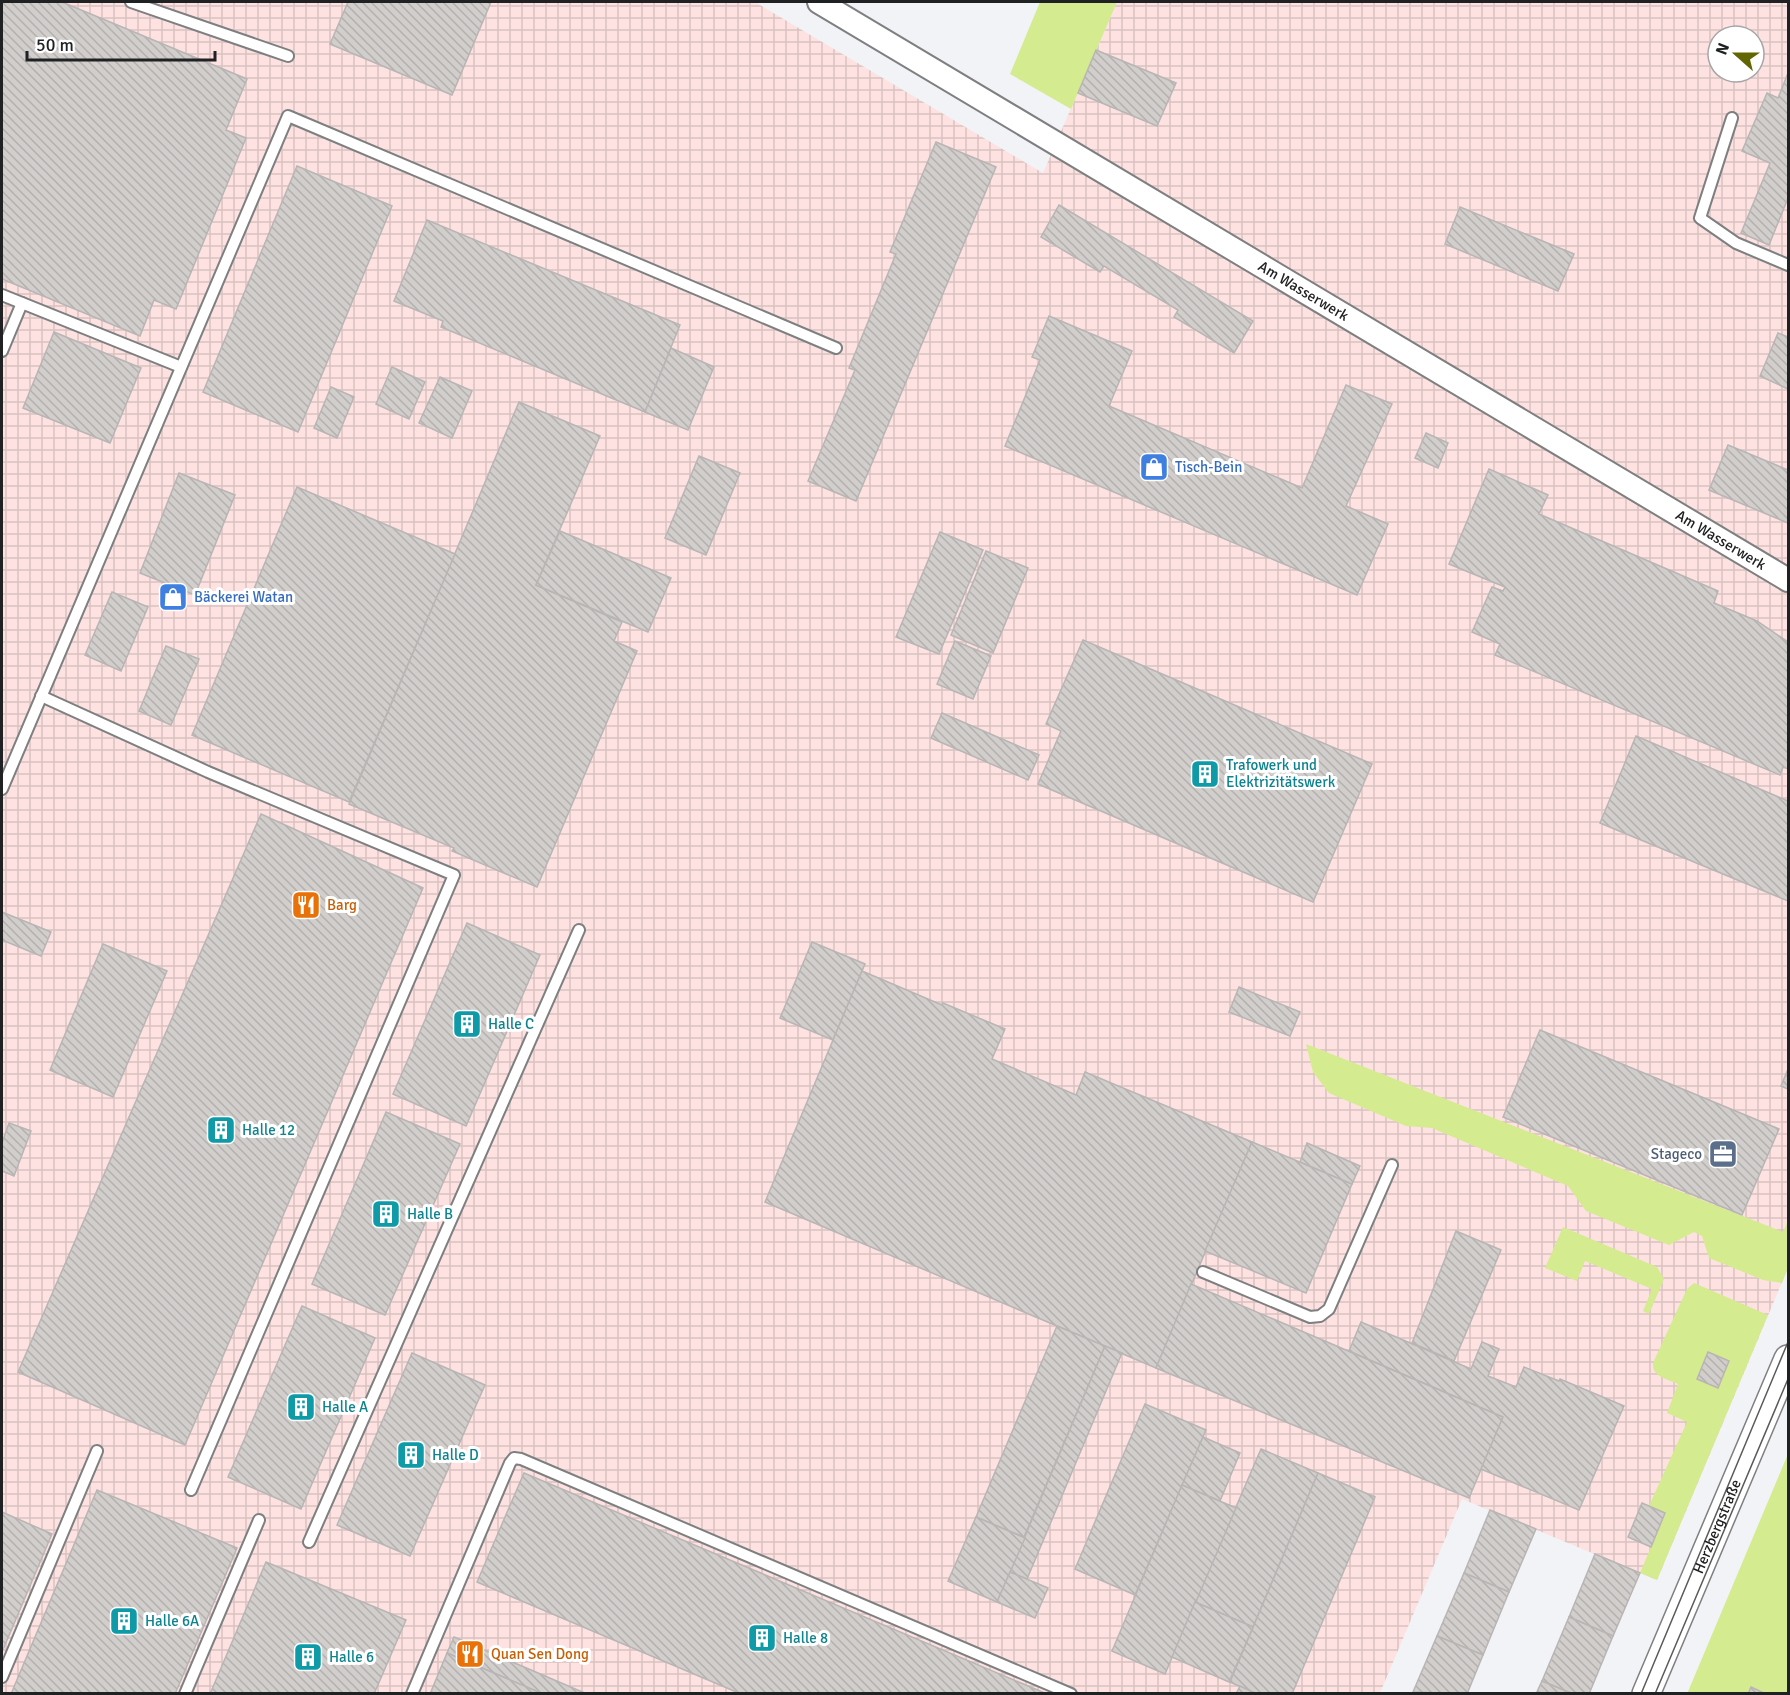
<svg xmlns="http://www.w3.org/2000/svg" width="1790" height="1695" font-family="Signika,sans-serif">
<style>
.industrial{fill:url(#industrial-grid);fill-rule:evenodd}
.grass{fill:#d4eb8f}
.building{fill:url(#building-back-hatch);stroke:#b8b5b4;stroke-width:1.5}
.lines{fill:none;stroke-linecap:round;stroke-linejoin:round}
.service-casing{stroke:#7e7f81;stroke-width:14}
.minor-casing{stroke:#7e7f81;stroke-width:26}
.tertiary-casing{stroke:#7e7f81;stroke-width:30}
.service{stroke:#fff;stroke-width:10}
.minor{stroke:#fff;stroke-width:22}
.tertiary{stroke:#fff;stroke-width:27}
.tram{stroke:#595a5c;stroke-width:1.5}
.labels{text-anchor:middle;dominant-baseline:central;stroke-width:6;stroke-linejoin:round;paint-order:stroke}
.street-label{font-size:15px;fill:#202122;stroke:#fff}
.shop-label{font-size:15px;fill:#366cbe;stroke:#fff;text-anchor:start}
.culture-label{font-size:15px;fill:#0d838f;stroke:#fff;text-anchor:start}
.food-label{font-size:15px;fill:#c56008;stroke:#fff;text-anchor:start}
.service-label{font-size:15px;fill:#4e5e75;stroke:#fff;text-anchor:end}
</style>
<defs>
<pattern id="industrial-grid" width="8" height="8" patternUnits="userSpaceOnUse" patternTransform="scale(1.5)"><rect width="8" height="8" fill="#fde2e1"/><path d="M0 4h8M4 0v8" fill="none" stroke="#d9c2c1"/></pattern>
<pattern id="building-back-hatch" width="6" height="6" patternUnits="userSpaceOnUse" patternTransform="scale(1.5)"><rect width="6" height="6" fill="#d1cecc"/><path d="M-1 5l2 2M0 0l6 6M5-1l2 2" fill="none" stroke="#b3b1af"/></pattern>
</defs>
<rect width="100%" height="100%" fill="#f2f3f6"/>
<path class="industrial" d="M 2,2 L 755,2 L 1043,173 L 1117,2 L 1788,2 L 1788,1268 L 1657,1580 L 1462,1499 L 1380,1693 L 2,1694 ZM 1718,36 L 1754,36 L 1754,72 L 1718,72 Z"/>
<g class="grass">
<path d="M 1040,2 L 1117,2 L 1071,109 L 1010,74 Z"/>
<path d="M 1306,1044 L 1783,1232 L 1788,1221 L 1788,1268 L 1782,1283 L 1763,1280 L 1709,1258 L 1702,1236 L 1694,1232 L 1669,1245 L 1586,1211 L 1568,1186 L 1432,1128 L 1406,1126 L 1329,1093 L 1313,1072 Z"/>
<path d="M 1563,1227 L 1657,1267 L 1664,1279 L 1649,1314 L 1643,1311 L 1652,1289 L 1585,1261 L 1577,1281 L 1545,1268 Z"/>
<path d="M 1694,1283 L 1768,1315 L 1657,1580 L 1640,1573 L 1665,1514 L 1649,1506 L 1687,1422 L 1667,1413 L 1678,1384 C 1667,1379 1652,1377 1653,1363 L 1687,1289 Z"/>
<path d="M 1788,1454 L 1788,1693 L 1766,1693 L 1751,1687 L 1748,1693 L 1687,1694 Z"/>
</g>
<g class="building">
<path d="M 2,2 L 62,2 L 247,79 L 226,130 L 246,138 L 176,309 L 154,300 L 140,336 L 2,279 Z"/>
<path d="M 348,2 L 491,2 L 452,95 L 330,44 Z"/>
<path d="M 1096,50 L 1176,83 L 1157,126 L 1078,93 Z"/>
<path d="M 1788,73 L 1788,198 L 1769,245 L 1741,233 L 1770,163 L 1742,151 L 1767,93 L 1778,98 Z"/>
<path d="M 936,142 L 996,167 L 856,501 L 808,481 L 855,370 L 849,368 L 896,254 L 890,252 Z"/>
<path d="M 297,166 L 392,206 L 298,432 L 203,392 Z"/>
<path d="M 1059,205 L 1253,321 L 1234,353 L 1174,317 L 1178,310 L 1104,266 L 1100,272 L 1041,237 Z"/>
<path d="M 1460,207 L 1574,254 L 1558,291 L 1445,244 Z"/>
<path d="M 427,220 L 680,325 L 645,412 L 441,327 L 443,321 L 394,301 Z"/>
<path d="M 1049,316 L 1132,351 L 1109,406 L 1302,488 L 1346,385 L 1392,404 L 1346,506 L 1388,524 L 1357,595 L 1005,446 L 1040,360 L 1032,357 Z"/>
<path d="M 54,332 L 141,368 L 110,443 L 23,408 Z"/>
<path d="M 1778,333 L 1788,337 L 1788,389 L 1760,376 Z"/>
<path d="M 671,348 L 714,367 L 688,430 L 645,412 Z"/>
<path d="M 392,367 L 425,382 L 409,419 L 376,404 Z"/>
<path d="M 440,377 L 472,391 L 452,438 L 419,423 Z"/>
<path d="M 331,387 L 354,397 L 337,438 L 314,428 Z"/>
<path d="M 519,402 L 600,436 L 536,585 L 622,622 L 614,641 L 637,651 L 537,887 L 452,851 L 454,848 L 349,804 Z"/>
<path d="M 1426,433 L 1448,443 L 1438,468 L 1415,458 Z"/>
<path d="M 1728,445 L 1788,470 L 1788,523 L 1709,490 Z"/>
<path d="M 699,456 L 740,473 L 706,555 L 665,538 Z"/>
<path d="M 1489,469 L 1548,495 L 1539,514 L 1718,591 L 1714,603 L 1757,621 L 1788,642 L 1788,769 L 1783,767 L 1780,775 L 1495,655 L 1500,644 L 1472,632 L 1492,587 L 1503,591 L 1505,587 L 1449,564 Z"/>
<path d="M 179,473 L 235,495 L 195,595 L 140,573 Z"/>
<path d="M 297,487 L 455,554 L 349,802 L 192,735 Z"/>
<path d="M 560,531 L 671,578 L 648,632 L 536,585 Z"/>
<path d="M 940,532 L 983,550 L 939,654 L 896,637 Z"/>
<path d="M 986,551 L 1028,568 L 993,653 L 951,635 Z"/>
<path d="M 112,592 L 148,607 L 121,671 L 85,655 Z"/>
<path d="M 1083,640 L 1372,764 L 1313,902 L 1038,784 L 1061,731 L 1046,724 Z"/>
<path d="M 955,641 L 991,656 L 973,699 L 937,684 Z"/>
<path d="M 166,646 L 199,659 L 171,725 L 139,711 Z"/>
<path d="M 942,713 L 1039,755 L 1028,780 L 931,738 Z"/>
<path d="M 1636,736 L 1788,801 L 1788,901 L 1600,823 Z"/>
<path d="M 261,814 L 423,888 L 185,1445 L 18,1372 Z"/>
<path d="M 2,912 L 51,932 L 41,956 L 2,940 Z"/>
<path d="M 467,923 L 540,955 L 466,1126 L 393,1094 Z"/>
<path d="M 812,942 L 865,964 L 833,1040 L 780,1018 Z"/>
<path d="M 103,944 L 167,971 L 113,1097 L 50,1070 Z"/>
<path d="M 862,971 L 942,1005 L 943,1003 L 1005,1029 L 992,1059 L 1076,1095 L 1085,1072 L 1252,1142 L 1156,1368 L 765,1202 Z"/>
<path d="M 1239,987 L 1300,1012 L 1290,1036 L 1229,1012 Z"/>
<path d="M 1540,1030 L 1779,1129 L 1742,1215 L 1503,1117 Z"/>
<path d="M 1788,1069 L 1788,1089 L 1781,1086 Z"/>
<path d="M 386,1112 L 460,1144 L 385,1315 L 312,1284 Z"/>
<path d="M 9,1123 L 31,1131 L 14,1176 L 2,1171 L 2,1143 Z"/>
<path d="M 1252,1142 L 1352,1184 L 1306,1293 L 1205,1251 Z"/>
<path d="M 1307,1143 L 1360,1166 L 1352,1184 L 1300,1162 Z"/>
<path d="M 1456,1231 L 1501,1250 L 1454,1361 L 1412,1343 Z"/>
<path d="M 1191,1284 L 1503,1417 L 1469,1498 L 1156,1368 Z"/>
<path d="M 302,1306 L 375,1338 L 301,1509 L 228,1477 Z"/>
<path d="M 1361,1322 L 1471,1369 L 1482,1342 L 1499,1349 L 1488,1376 L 1516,1387 L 1524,1367 L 1559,1381 L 1560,1379 L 1624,1406 L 1579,1510 L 1481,1469 L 1503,1417 L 1349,1351 Z"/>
<path d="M 1057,1326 L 1105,1346 L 1024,1537 L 976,1517 Z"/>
<path d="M 1105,1346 L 1122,1353 L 1027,1579 L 1010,1572 Z"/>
<path d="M 1708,1352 L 1729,1361 L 1718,1388 L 1697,1379 Z"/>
<path d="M 412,1353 L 485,1385 L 410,1556 L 337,1525 Z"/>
<path d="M 1145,1404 L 1206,1430 L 1135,1595 L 1075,1569 Z"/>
<path d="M 1203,1437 L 1240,1453 L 1220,1501 L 1182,1485 Z"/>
<path d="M 1261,1449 L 1318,1473 L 1253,1627 L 1195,1602 Z"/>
<path d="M 524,1473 L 1047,1694 L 741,1694 L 477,1582 Z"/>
<path d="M 1318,1473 L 1375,1497 L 1292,1694 L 1257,1694 L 1230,1682 Z"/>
<path d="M 1182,1485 L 1236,1508 L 1165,1674 L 1112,1651 Z"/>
<path d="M 97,1490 L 237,1548 L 175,1694 L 11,1694 Z"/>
<path d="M 1642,1503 L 1665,1513 L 1651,1547 L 1628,1537 Z"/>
<path d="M 1490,1510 L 1536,1529 L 1509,1592 L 1464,1573 Z"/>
<path d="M 2,1512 L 52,1534 L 2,1652 Z"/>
<path d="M 976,1517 L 1025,1538 L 997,1602 L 948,1581 Z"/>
<path d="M 1595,1554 L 1640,1573 L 1613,1636 L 1569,1617 Z"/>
<path d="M 266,1562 L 406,1620 L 374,1694 L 210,1694 Z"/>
<path d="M 1010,1572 L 1048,1588 L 1035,1618 L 997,1602 Z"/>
<path d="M 1464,1573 L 1509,1592 L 1483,1655 L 1437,1636 Z"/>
<path d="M 1195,1602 L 1253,1627 L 1229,1682 L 1172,1657 Z"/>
<path d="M 1569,1617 L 1613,1636 L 1589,1694 L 1573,1694 L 1542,1681 Z"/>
<path d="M 1437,1636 L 1483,1655 L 1467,1694 L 1413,1692 Z"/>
<path d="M 454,1637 L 587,1694 L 543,1694 L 447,1653 Z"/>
<path d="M 447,1653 L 543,1694 L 430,1694 Z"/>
<path d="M 1542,1681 L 1573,1694 L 1536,1694 Z"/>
<path d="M 1240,1686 L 1257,1694 L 1236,1694 Z"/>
<path d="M 1751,1687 L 1766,1694 L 1748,1694 Z"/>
</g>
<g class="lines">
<g class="service-casing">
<g id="service">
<path d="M 131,2 L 288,56"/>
<path d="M 1732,118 L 1700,218 L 1736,243 L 1788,265"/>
<path d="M 2,295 L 181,367"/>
<path d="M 2,351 L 22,303"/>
<path d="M 41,696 L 208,772 L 454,875 L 191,1490"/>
<path d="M 2,789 L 288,116 L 836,348"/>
<path d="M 1203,1272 L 1310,1317 L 1320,1316 L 1329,1309 L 1392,1165"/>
<path d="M 309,1542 L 579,930"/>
<path d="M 2,1677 L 97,1451"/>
<path d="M 185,1694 L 259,1520"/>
<path d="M 412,1694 L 510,1463 L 514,1458 L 521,1459 L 1071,1694"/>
</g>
</g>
<g class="minor-casing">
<g id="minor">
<path id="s1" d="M 819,2 L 1788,580"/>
</g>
</g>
<g class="tertiary-casing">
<g id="tertiary">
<path id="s2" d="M 1646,1694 L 1788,1359"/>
</g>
</g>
<use href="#service" class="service"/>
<use href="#minor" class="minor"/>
<use href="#tertiary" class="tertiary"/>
<g class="tram">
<path d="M 1641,1694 L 1788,1342"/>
<path d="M 1655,1694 L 1788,1379"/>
</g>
</g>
<defs>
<g id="shop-square" transform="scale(1.5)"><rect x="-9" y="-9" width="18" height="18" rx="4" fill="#3f7fe0" stroke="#fff"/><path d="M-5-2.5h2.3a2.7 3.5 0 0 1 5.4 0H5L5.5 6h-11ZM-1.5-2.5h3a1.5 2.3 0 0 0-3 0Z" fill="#fff"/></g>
<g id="building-square" transform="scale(1.5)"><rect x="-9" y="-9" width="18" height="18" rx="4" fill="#0f9aa8" stroke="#fff"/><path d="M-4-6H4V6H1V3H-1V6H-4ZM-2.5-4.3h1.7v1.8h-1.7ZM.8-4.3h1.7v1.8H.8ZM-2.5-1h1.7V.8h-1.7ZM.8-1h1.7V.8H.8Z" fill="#fff"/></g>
<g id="restaurant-square" transform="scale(1.5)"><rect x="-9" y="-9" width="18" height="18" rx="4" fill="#e8710a" stroke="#fff"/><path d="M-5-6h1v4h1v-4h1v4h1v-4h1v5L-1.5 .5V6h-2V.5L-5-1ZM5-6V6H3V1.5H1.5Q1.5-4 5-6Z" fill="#fff"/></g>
<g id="office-square" transform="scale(1.5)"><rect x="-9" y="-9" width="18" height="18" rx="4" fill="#5c6f8a" stroke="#fff"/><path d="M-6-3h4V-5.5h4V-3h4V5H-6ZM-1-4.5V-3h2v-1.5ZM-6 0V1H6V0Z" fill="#fff"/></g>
</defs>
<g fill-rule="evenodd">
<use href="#shop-square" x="1154" y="467"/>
<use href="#shop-square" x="173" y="597"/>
<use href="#building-square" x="1205" y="774"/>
<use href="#restaurant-square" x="306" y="905"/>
<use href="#building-square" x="467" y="1024"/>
<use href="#building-square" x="221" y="1130"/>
<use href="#office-square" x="1723" y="1154"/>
<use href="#building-square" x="386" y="1214"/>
<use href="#building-square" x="301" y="1407"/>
<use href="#building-square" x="411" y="1455"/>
<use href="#building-square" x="124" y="1621"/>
<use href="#building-square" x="762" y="1638"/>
<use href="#restaurant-square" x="470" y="1654"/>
<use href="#building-square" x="308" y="1657"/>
</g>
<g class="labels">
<g class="street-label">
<text stroke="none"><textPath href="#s1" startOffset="564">Am Wasserwerk</textPath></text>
<text stroke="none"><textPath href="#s1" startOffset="1050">Am Wasserwerk</textPath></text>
<text stroke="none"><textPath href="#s2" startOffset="182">Herzbergstraße</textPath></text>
</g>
<g class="shop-label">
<text x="1175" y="467">Tisch-Bein</text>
<text x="194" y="597">Bäckerei Watan</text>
</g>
<g class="culture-label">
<text x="1226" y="765">Trafowerk und<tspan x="1226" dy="17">Elektrizitätswerk</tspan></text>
<text x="488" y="1024">Halle C</text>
<text x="242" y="1130">Halle 12</text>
<text x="407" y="1214">Halle B</text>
<text x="322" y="1407">Halle A</text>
<text x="432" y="1455">Halle D</text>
<text x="145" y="1621">Halle 6A</text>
<text x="783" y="1638">Halle 8</text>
<text x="329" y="1657">Halle 6</text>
</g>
<g class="food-label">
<text x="327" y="905">Barg</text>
<text x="491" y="1654">Quan Sen Dong</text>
</g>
<g class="service-label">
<text x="1702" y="1154">Stageco</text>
</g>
</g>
<rect width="1790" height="1695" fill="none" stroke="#202122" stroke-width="6"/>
<g transform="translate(1736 54) rotate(291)"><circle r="28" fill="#ffffff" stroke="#a6a6a7" stroke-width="1.5"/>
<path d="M0-4.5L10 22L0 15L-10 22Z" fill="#626602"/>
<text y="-9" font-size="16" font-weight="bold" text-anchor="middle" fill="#202122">N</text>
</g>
<path d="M27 51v9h188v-9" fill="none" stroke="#202122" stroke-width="3"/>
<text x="36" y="51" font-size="18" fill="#202122" stroke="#ffffff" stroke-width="4.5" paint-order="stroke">50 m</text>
</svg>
